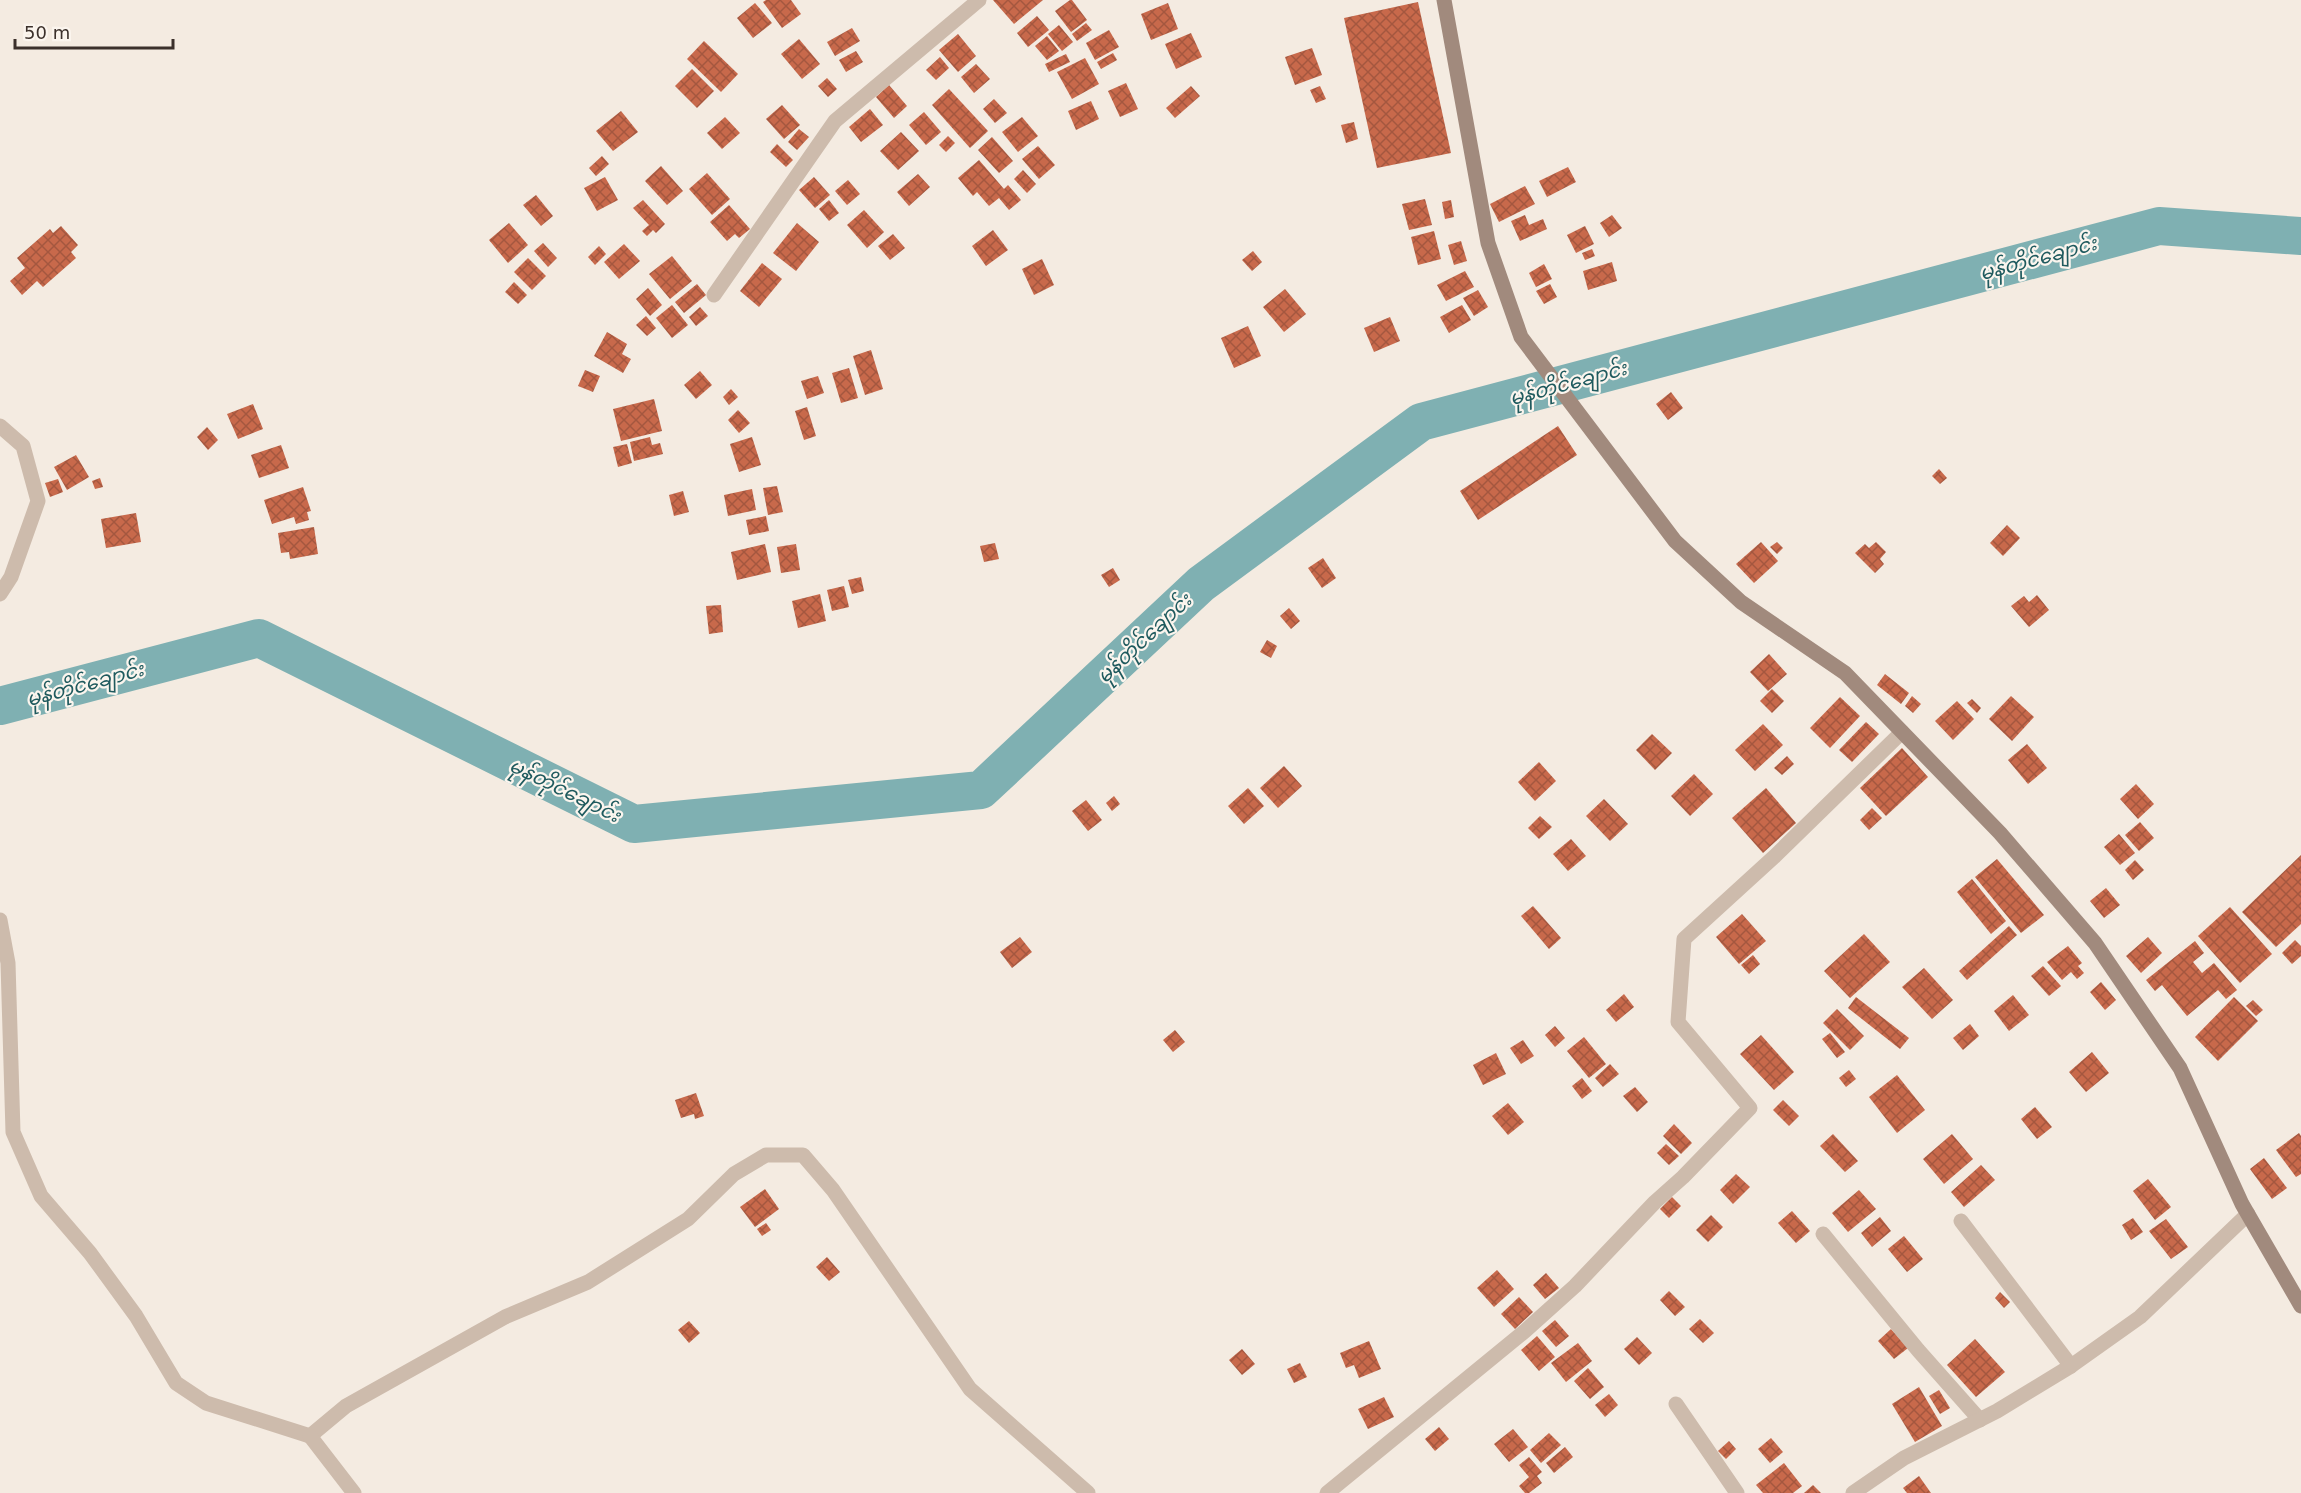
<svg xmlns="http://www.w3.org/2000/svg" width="2301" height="1493" font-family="'DejaVu Sans','Noto Sans Myanmar',sans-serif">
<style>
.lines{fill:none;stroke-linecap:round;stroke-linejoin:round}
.river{stroke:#7fb0b2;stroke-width:38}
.building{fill:url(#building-cross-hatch)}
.street{stroke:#cdbbac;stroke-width:15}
.secondary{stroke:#a18a7d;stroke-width:15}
.labels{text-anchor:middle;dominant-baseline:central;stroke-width:4.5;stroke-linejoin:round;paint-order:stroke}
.water-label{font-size:20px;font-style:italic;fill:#1f5a5e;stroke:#fbf5ee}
</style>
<defs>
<pattern id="building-cross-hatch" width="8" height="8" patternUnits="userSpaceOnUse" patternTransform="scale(1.5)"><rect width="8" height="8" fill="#c8694b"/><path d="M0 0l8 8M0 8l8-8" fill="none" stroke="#a4573f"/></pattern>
</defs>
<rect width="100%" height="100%" fill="#f4ebe1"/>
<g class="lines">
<path class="river" d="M 0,706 L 259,638 L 634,824 L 981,790 L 1201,584 L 1421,422 L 2159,226 L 2301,236"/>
</g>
<g class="building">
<path d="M 766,0 L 791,0 L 801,14 L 782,28 L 763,2 Z"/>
<path d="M 993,0 L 1043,0 L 1014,24 Z"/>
<path d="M 1070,0 L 1072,0 L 1087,20 L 1071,32 L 1055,11 Z"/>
<path d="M 1418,2 L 1451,153 L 1377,168 L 1344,18 Z"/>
<path d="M 755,3 L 772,23 L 753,38 L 737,18 Z"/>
<path d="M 1168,3 L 1178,29 L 1151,40 L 1141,14 Z"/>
<path d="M 1037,16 L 1049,30 L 1028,47 L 1017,33 Z"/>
<path d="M 1086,23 L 1092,30 L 1077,41 L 1072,34 Z"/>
<path d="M 1059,25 L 1073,42 L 1062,51 L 1048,34 Z"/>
<path d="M 852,28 L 860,41 L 835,56 L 827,42 Z"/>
<path d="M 1109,30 L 1119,47 L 1095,60 L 1086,43 Z"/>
<path d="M 1191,33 L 1202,57 L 1176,69 L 1165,44 Z"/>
<path d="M 958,34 L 976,56 L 958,72 L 939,50 Z"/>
<path d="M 1047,36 L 1059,51 L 1047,60 L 1035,46 Z"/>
<path d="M 799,39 L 820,64 L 802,79 L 781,54 Z"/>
<path d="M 704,41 L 738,74 L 721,92 L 687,59 Z"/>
<path d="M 1312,48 L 1322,75 L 1295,85 L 1285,57 Z"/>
<path d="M 856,51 L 863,62 L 846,72 L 839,60 Z"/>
<path d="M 1113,53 L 1117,60 L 1101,69 L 1097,62 Z"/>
<path d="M 1066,54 L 1070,62 L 1049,72 L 1045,64 Z"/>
<path d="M 940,57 L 949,68 L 936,80 L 926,70 Z"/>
<path d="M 1085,58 L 1099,84 L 1072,99 L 1057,72 Z"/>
<path d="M 976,64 L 990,79 L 974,93 L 961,77 Z"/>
<path d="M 692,69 L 714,91 L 697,108 L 675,86 Z"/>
<path d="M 827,78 L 837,89 L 828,97 L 818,86 Z"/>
<path d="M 1126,83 L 1138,109 L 1120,117 L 1108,91 Z"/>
<path d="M 889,85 L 907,106 L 894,118 L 876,97 Z"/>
<path d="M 1191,86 L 1200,96 L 1175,118 L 1166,108 Z"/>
<path d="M 1320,86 L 1326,99 L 1316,103 L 1310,90 Z"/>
<path d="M 949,89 L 988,131 L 970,148 L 932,105 Z"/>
<path d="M 994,99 L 1007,113 L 995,123 L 983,109 Z"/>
<path d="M 1091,101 L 1099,119 L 1076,130 L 1068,111 Z"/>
<path d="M 782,105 L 800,125 L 784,139 L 766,119 Z"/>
<path d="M 870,109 L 883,125 L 861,142 L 849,127 Z"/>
<path d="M 621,111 L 638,132 L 613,151 L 596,131 Z"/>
<path d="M 924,112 L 941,132 L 926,145 L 909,125 Z"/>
<path d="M 725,117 L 740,133 L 722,149 L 707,133 Z"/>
<path d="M 1022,117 L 1038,136 L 1018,152 L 1002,132 Z"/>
<path d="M 1354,122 L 1358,139 L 1346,143 L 1341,125 Z"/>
<path d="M 799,129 L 809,137 L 797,150 L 788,142 Z"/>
<path d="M 901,132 L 919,151 L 898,170 L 880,151 Z"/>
<path d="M 948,136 L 955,143 L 946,152 L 939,145 Z"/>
<path d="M 992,137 L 1013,161 L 999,173 L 978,150 Z"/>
<path d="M 777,144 L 793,160 L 786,167 L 770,152 Z"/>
<path d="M 1038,146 L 1055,165 L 1039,179 L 1022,159 Z"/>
<path d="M 602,156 L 609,164 L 596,176 L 589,168 Z"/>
<path d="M 979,160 L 1004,189 L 1008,185 L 1021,200 L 1009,210 L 999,198 L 989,206 L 977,192 L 973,196 L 958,178 Z"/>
<path d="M 661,166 L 683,191 L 667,205 L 645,181 Z"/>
<path d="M 1568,167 L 1576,182 L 1547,197 L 1539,181 Z"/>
<path d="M 1023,170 L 1036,184 L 1027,193 L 1014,179 Z"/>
<path d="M 707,173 L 730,199 L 712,215 L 689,189 Z"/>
<path d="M 918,174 L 930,187 L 909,206 L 897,192 Z"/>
<path d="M 605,177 L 618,200 L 597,211 L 584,188 Z"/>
<path d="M 814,177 L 830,195 L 815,208 L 799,190 Z"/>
<path d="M 848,180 L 860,194 L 847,205 L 835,191 Z"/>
<path d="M 1525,186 L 1535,204 L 1499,222 L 1490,204 Z"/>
<path d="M 536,195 L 553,216 L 541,226 L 523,205 Z"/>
<path d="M 1425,199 L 1432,225 L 1409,230 L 1402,204 Z"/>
<path d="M 643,200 L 665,224 L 656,233 L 653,230 L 647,236 L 642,231 L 649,225 L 633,208 Z"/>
<path d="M 829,200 L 839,213 L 829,221 L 819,209 Z"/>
<path d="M 1451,200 L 1454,217 L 1445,219 L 1442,202 Z"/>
<path d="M 729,205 L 750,229 L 739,238 L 735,234 L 727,241 L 710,222 Z"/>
<path d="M 864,210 L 884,232 L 867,248 L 847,225 Z"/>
<path d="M 1525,215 L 1529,225 L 1543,219 L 1547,229 L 1520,241 L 1511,221 Z"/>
<path d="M 1612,215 L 1622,228 L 1609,237 L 1600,223 Z"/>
<path d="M 509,223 L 528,245 L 508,263 L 489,240 Z"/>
<path d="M 797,223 L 819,242 L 796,271 L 773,253 Z"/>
<path d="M 61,226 L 78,245 L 71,252 L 76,258 L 43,287 L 37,281 L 22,295 L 10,281 L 25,268 L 17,258 L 50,229 L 53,233 Z"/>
<path d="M 1585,226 L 1594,244 L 1576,253 L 1567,235 Z"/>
<path d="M 993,230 L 1008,250 L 986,266 L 972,246 Z"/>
<path d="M 1434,231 L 1441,259 L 1418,265 L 1411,237 Z"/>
<path d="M 893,234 L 905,248 L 890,260 L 878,246 Z"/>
<path d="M 1461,241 L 1467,261 L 1454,265 L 1448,245 Z"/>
<path d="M 543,243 L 557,258 L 548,267 L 534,251 Z"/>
<path d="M 624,244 L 640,261 L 619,279 L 604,262 Z"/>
<path d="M 599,246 L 606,254 L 595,265 L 588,257 Z"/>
<path d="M 1592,249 L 1595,256 L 1585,260 L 1582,253 Z"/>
<path d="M 1253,251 L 1262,262 L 1252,271 L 1242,260 Z"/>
<path d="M 672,256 L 692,281 L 670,299 L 649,274 Z"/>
<path d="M 528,258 L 546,276 L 532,290 L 514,272 Z"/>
<path d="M 1042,259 L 1054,285 L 1034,295 L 1022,269 Z"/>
<path d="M 1612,262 L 1617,281 L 1588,290 L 1583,271 Z"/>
<path d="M 762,263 L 782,279 L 759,307 L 740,291 Z"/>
<path d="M 1544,264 L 1552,279 L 1536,287 L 1529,273 Z"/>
<path d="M 1465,271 L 1474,287 L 1446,301 L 1437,285 Z"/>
<path d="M 514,282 L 527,295 L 518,304 L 505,292 Z"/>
<path d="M 697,284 L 706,295 L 684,313 L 675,302 Z"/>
<path d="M 1550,284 L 1557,297 L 1544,304 L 1536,291 Z"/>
<path d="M 648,288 L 662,305 L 650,316 L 636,299 Z"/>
<path d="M 1285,289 L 1306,314 L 1284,332 L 1263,307 Z"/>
<path d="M 1478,290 L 1488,307 L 1474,316 L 1463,298 Z"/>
<path d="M 672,305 L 688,325 L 672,338 L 656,318 Z"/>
<path d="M 1462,305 L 1471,320 L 1449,333 L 1440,317 Z"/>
<path d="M 700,307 L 708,316 L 696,326 L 689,317 Z"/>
<path d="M 646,316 L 656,328 L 647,336 L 636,325 Z"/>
<path d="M 1390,317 L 1400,341 L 1374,352 L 1364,328 Z"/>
<path d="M 1248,326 L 1261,356 L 1234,368 L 1221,338 Z"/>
<path d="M 607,332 L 627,344 L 622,354 L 631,359 L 623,373 L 594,356 Z"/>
<path d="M 871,350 L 883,389 L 865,395 L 853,356 Z"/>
<path d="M 849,368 L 858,398 L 841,403 L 832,373 Z"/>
<path d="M 585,370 L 600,376 L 593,392 L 578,386 Z"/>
<path d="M 700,371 L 712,385 L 696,399 L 684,385 Z"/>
<path d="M 818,376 L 824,393 L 807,399 L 801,381 Z"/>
<path d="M 731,389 L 738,397 L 729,405 L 723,397 Z"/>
<path d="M 1671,392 L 1683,408 L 1668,420 L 1656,404 Z"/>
<path d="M 654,399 L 662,431 L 621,441 L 613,409 Z"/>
<path d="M 253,404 L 263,429 L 238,439 L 227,414 Z"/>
<path d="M 807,407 L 816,436 L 804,440 L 795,411 Z"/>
<path d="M 738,410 L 750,423 L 739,433 L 728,420 Z"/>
<path d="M 1558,426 L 1577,455 L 1478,520 L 1460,491 Z"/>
<path d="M 207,427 L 218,440 L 208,450 L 197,437 Z"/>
<path d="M 650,437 L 652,445 L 660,443 L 663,454 L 634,461 L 630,442 Z"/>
<path d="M 752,437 L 761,465 L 739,472 L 730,444 Z"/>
<path d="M 627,444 L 632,463 L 618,467 L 613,447 Z"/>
<path d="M 281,445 L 289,468 L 259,478 L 251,455 Z"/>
<path d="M 76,455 L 89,477 L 67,490 L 54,467 Z"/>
<path d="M 1939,469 L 1947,478 L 1940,484 L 1932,476 Z"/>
<path d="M 100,478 L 103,487 L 95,489 L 92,481 Z"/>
<path d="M 58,479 L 63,492 L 50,497 L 45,483 Z"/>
<path d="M 777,486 L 783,512 L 768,515 L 763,488 Z"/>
<path d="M 303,487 L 311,511 L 307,512 L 309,520 L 296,524 L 294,517 L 272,524 L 264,500 Z"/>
<path d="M 752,489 L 756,510 L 728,516 L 724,495 Z"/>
<path d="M 683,491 L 689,512 L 674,516 L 669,495 Z"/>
<path d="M 136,513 L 141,542 L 106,548 L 101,519 Z"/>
<path d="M 766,516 L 769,531 L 749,535 L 746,520 Z"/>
<path d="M 2007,525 L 2020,538 L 2003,556 L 1990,543 Z"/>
<path d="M 314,527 L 318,554 L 290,559 L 289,552 L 281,553 L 278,533 Z"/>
<path d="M 1761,542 L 1778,561 L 1754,583 L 1736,564 Z"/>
<path d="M 1777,542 L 1783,548 L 1777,554 L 1770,547 Z"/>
<path d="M 1876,542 L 1886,552 L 1880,559 L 1884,564 L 1875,573 L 1855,553 L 1865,544 L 1869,548 Z"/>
<path d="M 995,543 L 999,559 L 984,562 L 980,546 Z"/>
<path d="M 765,544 L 771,572 L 737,580 L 731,552 Z"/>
<path d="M 796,544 L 800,570 L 781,573 L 777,547 Z"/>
<path d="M 1323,558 L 1336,578 L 1322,588 L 1308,568 Z"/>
<path d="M 1113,568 L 1120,580 L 1109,587 L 1101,575 Z"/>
<path d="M 861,577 L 864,591 L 852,594 L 848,580 Z"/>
<path d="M 844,586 L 849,607 L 832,611 L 827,590 Z"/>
<path d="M 820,594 L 826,621 L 798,628 L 792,601 Z"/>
<path d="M 2037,595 L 2049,610 L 2029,627 L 2011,606 L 2024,596 L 2029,602 Z"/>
<path d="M 721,605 L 723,632 L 709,634 L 706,606 Z"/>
<path d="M 1289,608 L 1300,621 L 1291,629 L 1280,616 Z"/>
<path d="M 1267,640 L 1277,646 L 1271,658 L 1260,652 Z"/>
<path d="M 1769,654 L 1787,674 L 1768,691 L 1750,672 Z"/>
<path d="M 1885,674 L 1909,693 L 1901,704 L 1877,685 Z"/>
<path d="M 1772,689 L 1784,701 L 1772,713 L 1760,701 Z"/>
<path d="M 1912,696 L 1921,704 L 1913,713 L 1905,706 Z"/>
<path d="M 2011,696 L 2034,717 L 2012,741 L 1989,719 Z"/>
<path d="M 1840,697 L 1860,716 L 1830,748 L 1810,728 Z"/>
<path d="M 1972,699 L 1981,708 L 1977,713 L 1967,703 Z"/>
<path d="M 1957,701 L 1974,719 L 1953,740 L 1935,721 Z"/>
<path d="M 1866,722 L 1879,734 L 1852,762 L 1839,750 Z"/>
<path d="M 1763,724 L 1783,745 L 1755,771 L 1735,750 Z"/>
<path d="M 1652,734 L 1672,753 L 1655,770 L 1636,750 Z"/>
<path d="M 2027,744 L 2047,768 L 2028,784 L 2008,760 Z"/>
<path d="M 1902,748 L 1928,777 L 1886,816 L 1860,788 Z"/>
<path d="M 1787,756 L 1794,764 L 1782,775 L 1774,768 Z"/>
<path d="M 1539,762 L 1556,781 L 1535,801 L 1518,782 Z"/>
<path d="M 1284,766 L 1302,786 L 1278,808 L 1260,788 Z"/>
<path d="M 1694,774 L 1713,794 L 1690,816 L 1671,796 Z"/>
<path d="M 2136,784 L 2154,804 L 2138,819 L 2120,799 Z"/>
<path d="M 1248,788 L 1264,806 L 1244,824 L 1228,806 Z"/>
<path d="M 1766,788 L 1796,823 L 1763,853 L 1732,818 Z"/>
<path d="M 1114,796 L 1120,804 L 1112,811 L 1106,803 Z"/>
<path d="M 1604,799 L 1628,824 L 1610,841 L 1586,816 Z"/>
<path d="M 1086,800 L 1102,820 L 1088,831 L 1072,811 Z"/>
<path d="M 1872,808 L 1882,818 L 1869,830 L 1860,820 Z"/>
<path d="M 1540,816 L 1552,827 L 1539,839 L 1528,828 Z"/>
<path d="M 2140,822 L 2154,838 L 2139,851 L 2125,835 Z"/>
<path d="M 2119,834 L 2135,853 L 2120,865 L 2104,847 Z"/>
<path d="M 1571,839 L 1586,856 L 1568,871 L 1553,854 Z"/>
<path d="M 2301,855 L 2301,924 L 2276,947 L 2242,912 Z"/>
<path d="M 1997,859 L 2044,915 L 2021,933 L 1975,877 Z"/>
<path d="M 2135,860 L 2144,870 L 2133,880 L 2125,870 Z"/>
<path d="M 1972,879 L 2006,921 L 1991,934 L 1957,892 Z"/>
<path d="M 2106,888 L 2120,905 L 2104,918 L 2090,901 Z"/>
<path d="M 1533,906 L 1561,938 L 1549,949 L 1521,916 Z"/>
<path d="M 2230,907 L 2272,954 L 2240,983 L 2198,936 Z"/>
<path d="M 1742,914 L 1766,941 L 1739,964 L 1716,937 Z"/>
<path d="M 2009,926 L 2017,935 L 1967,980 L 1959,971 Z"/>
<path d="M 1864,934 L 1890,962 L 1850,998 L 1824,971 Z"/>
<path d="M 1020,937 L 1032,952 L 1012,968 L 1000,952 Z"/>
<path d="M 2148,937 L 2162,953 L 2141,973 L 2126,956 Z"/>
<path d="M 2295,940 L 2301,946 L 2301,956 L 2292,964 L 2282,953 Z"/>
<path d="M 2195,941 L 2204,953 L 2193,962 L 2202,973 L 2214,963 L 2237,990 L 2226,999 L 2218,990 L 2187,1016 L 2162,985 L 2155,991 L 2146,980 Z"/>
<path d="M 2068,946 L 2082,963 L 2078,966 L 2084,973 L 2077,979 L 2071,972 L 2062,980 L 2047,962 Z"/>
<path d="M 1753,955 L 1760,964 L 1749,974 L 1741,965 Z"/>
<path d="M 2043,966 L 2061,986 L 2049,996 L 2031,976 Z"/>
<path d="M 1924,968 L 1953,1000 L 1932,1019 L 1902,987 Z"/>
<path d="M 2101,982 L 2116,1000 L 2105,1010 L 2090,992 Z"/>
<path d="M 1624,994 L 1634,1007 L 1616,1022 L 1606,1010 Z"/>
<path d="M 2013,995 L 2029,1015 L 2009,1031 L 1994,1011 Z"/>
<path d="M 1856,997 L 1909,1038 L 1900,1049 L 1848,1008 Z"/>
<path d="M 2234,997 L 2258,1021 L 2218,1061 L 2195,1037 Z"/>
<path d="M 2253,1000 L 2263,1010 L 2256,1016 L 2246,1006 Z"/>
<path d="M 1837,1009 L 1864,1036 L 1850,1050 L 1823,1023 Z"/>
<path d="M 1970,1024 L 1979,1036 L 1963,1050 L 1953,1038 Z"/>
<path d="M 1555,1026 L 1565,1038 L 1555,1047 L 1545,1035 Z"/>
<path d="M 1175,1030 L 1185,1042 L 1173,1052 L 1163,1040 Z"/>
<path d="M 1830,1033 L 1845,1052 L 1837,1058 L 1822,1039 Z"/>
<path d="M 1761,1035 L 1794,1072 L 1774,1090 L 1740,1054 Z"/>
<path d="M 1584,1037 L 1606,1064 L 1589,1078 L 1567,1051 Z"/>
<path d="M 1523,1040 L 1534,1056 L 1521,1064 L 1510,1048 Z"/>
<path d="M 2092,1052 L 2109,1073 L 2086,1092 L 2069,1072 Z"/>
<path d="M 1496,1053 L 1506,1074 L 1483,1085 L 1473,1065 Z"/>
<path d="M 1610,1064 L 1619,1074 L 1603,1087 L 1595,1078 Z"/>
<path d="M 1849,1070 L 1856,1079 L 1846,1087 L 1839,1078 Z"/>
<path d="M 1897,1075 L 1925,1110 L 1897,1133 L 1869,1097 Z"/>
<path d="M 1582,1078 L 1592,1091 L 1582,1099 L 1572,1086 Z"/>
<path d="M 1635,1087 L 1648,1102 L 1637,1112 L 1623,1096 Z"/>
<path d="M 696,1093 L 704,1116 L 695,1119 L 694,1114 L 681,1118 L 675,1100 Z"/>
<path d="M 1783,1100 L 1799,1116 L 1789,1126 L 1773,1110 Z"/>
<path d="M 1508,1103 L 1524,1122 L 1508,1135 L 1492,1116 Z"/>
<path d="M 2035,1107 L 2052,1127 L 2037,1139 L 2021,1119 Z"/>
<path d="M 1674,1124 L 1692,1143 L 1681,1154 L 1663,1136 Z"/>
<path d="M 2299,1133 L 2301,1136 L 2301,1174 L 2296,1177 L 2276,1150 Z"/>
<path d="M 1833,1134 L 1858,1161 L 1845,1172 L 1820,1146 Z"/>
<path d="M 1952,1134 L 1973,1159 L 1944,1184 L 1923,1159 Z"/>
<path d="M 1666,1144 L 1679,1156 L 1669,1165 L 1657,1153 Z"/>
<path d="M 2264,1158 L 2287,1188 L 2272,1199 L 2250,1169 Z"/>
<path d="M 1981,1165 L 1995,1180 L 1964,1207 L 1951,1192 Z"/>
<path d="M 1736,1174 L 1750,1187 L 1733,1204 L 1720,1190 Z"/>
<path d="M 2148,1179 L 2171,1207 L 2155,1220 L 2133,1191 Z"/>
<path d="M 765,1189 L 779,1209 L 755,1227 L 740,1207 Z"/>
<path d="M 1859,1190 L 1876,1209 L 1848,1232 L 1832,1213 Z"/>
<path d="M 1672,1197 L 1681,1206 L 1669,1218 L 1660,1209 Z"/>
<path d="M 1792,1211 L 1810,1231 L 1796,1243 L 1778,1223 Z"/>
<path d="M 1711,1215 L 1723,1227 L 1708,1242 L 1696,1230 Z"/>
<path d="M 1880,1217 L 1891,1231 L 1872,1247 L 1861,1233 Z"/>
<path d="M 2133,1218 L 2143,1232 L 2131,1240 L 2122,1225 Z"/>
<path d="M 2166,1219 L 2188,1247 L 2171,1259 L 2149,1231 Z"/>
<path d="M 766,1223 L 771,1230 L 762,1236 L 757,1229 Z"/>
<path d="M 1904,1236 L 1923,1259 L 1907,1272 L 1888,1249 Z"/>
<path d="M 827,1257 L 840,1272 L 829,1281 L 816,1267 Z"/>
<path d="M 1497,1270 L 1514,1289 L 1494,1307 L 1477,1288 Z"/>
<path d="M 1546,1273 L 1559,1288 L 1545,1299 L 1533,1285 Z"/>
<path d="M 1669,1291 L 1685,1307 L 1675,1316 L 1660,1300 Z"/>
<path d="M 2000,1292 L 2010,1302 L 2004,1308 L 1995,1298 Z"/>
<path d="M 1519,1297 L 1533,1312 L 1515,1329 L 1501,1314 Z"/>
<path d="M 1700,1319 L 1714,1333 L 1703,1343 L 1689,1329 Z"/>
<path d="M 1555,1320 L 1569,1336 L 1556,1347 L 1542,1331 Z"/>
<path d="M 689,1321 L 700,1333 L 689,1343 L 678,1330 Z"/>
<path d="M 1891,1329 L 1908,1348 L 1894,1359 L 1878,1341 Z"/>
<path d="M 1537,1336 L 1555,1357 L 1539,1371 L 1521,1350 Z"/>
<path d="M 1637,1337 L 1652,1353 L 1639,1365 L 1624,1349 Z"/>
<path d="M 1975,1339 L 2005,1372 L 1976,1397 L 1947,1365 Z"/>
<path d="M 1369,1341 L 1381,1369 L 1359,1378 L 1354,1365 L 1346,1368 L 1340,1353 Z"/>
<path d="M 1578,1343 L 1592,1361 L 1566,1382 L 1551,1363 Z"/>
<path d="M 1242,1349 L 1255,1364 L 1242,1375 L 1229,1360 Z"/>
<path d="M 1300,1363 L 1307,1377 L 1294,1383 L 1287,1369 Z"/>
<path d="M 1588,1368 L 1604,1387 L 1590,1399 L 1574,1381 Z"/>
<path d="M 1919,1387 L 1942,1426 L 1915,1442 L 1892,1404 Z"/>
<path d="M 1939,1390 L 1950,1408 L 1940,1414 L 1929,1396 Z"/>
<path d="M 1609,1394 L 1618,1405 L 1605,1417 L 1595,1405 Z"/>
<path d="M 1384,1397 L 1394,1417 L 1368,1429 L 1358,1409 Z"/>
<path d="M 1439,1427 L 1449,1439 L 1435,1451 L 1425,1439 Z"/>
<path d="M 1513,1429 L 1528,1447 L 1509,1462 L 1494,1444 Z"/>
<path d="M 1549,1433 L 1561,1445 L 1541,1463 L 1530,1450 Z"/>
<path d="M 1771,1438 L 1783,1452 L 1770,1463 L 1758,1449 Z"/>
<path d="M 1729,1441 L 1736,1449 L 1726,1459 L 1718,1451 Z"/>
<path d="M 1565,1447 L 1573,1457 L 1554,1473 L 1546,1463 Z"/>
<path d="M 1529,1457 L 1542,1472 L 1537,1476 L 1542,1483 L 1529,1493 L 1525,1493 L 1519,1486 L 1529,1477 L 1519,1465 Z"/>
<path d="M 1784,1463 L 1802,1486 L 1793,1493 L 1763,1493 L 1756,1485 Z"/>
<path d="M 1919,1476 L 1931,1493 L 1907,1493 L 1903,1488 Z"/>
<path d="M 1813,1485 L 1821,1493 L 1804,1493 Z"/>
</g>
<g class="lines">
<g class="street">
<path d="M 714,295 L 835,121 L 979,0"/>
<path d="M 0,426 L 23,446 L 38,501 L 11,577 L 0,594"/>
<path d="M 0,920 L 8,963 L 13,1132 L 41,1196 L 90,1253 L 136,1316 L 176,1383 L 206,1403 L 310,1436 L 346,1406 L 505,1317 L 588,1282 L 688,1219 L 734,1174 L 766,1155 L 803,1155 L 833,1190 L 970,1389 L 1088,1493"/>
<path d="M 1961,1221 L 2071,1366"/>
<path d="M 1823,1234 L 1918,1350 L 1980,1420"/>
<path d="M 1676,1404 L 1737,1493"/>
<path d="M 310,1436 L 354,1493"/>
<path d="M 1327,1493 L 1525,1331 L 1575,1286 L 1655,1202 L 1683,1177 L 1750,1108 L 1678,1022 L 1684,939 L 1775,856 L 1902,732"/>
<path d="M 1853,1493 L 1904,1458 L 1997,1411 L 2071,1366 L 2140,1317 L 2248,1214"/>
</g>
<path class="secondary" d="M 1444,0 L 1488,243 L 1521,337 L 1675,541 L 1741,602 L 1845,673 L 2000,833 L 2095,943 L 2180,1068 L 2242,1204 L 2301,1306"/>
</g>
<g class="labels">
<g class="water-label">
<text transform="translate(2038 258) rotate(-15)">မုန်တိုင်ချောင်း</text>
<text transform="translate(1568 383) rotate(-15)">မုန်တိုင်ချောင်း</text>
<text transform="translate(1144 638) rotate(-43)">မုန်တိုင်ချောင်း</text>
<text transform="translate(85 684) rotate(-15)">မုန်တိုင်ချောင်း</text>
<text transform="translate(565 790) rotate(26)">မုန်တိုင်ချောင်း</text>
</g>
</g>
<path d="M15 39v9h158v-9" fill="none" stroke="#3b302b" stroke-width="3"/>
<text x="24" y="39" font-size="18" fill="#3b302b" stroke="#fbf5ee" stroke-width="4.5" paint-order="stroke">50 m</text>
</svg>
